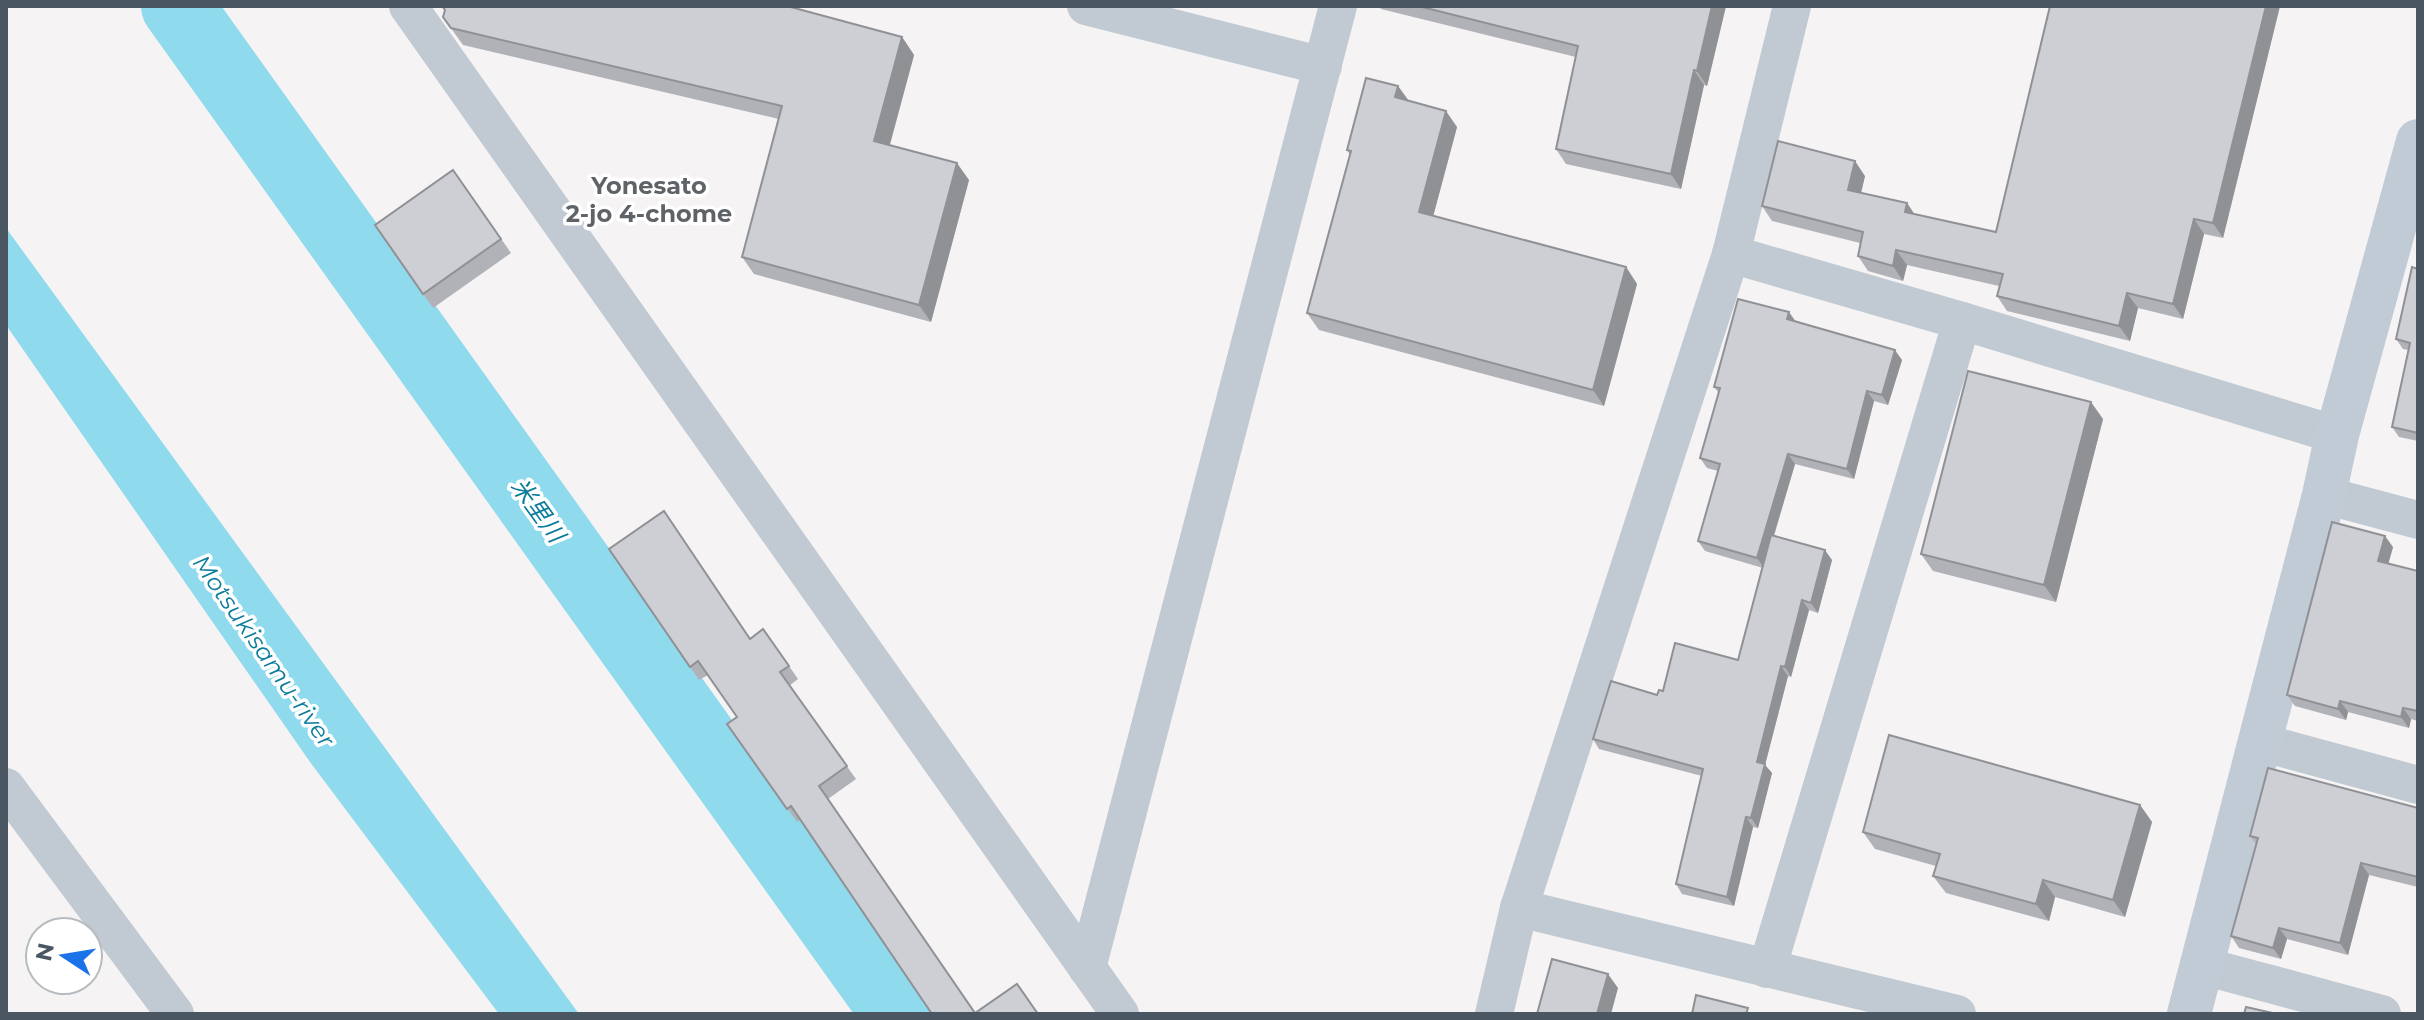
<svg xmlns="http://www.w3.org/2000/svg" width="2424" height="1020" font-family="Montserrat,'Noto Sans JP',sans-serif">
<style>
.water{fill:#90daee}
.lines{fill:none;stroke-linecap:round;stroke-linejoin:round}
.river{stroke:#90daee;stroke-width:72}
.street{stroke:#c1cad2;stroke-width:38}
.secondary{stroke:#c1cbd6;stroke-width:44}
.wall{fill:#b0b2b7}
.shaded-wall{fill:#909195}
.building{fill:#cdcfd5;stroke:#909195;stroke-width:2}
.labels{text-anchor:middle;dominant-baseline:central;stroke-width:7;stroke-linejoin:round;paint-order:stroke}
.neighbourhood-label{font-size:24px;font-weight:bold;fill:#5f6368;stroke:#fff}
.water-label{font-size:24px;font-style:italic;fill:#0c7c9b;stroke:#fff}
</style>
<rect width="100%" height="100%" fill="#f5f3f3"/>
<path class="water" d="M 6,228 L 579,1014 L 499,1014 L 310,762 L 6,325 Z"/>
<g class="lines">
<path class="river" d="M 177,6 L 898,1014"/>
<g class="street">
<path d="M 408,6 L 1120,1014"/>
<path d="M 1086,6 L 1323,66"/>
<path d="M 1731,254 L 1962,321 L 2337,435"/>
<path d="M 2324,495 L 2418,520"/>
<path d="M 2260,742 L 2418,785"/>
<path d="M 6,787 L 175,1014"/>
<path d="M 1519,908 L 1957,1014"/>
<path d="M 2203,966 L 2382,1014"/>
<path d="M 1087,968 L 1338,6"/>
<path d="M 1767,969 L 1962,321"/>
<path d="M 1494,1014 L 1519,908 L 1731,254 L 1792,6"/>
</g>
<path class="secondary" d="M 2189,1014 L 2324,495 L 2337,435 L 2418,141"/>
</g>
<g class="wall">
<path d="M 442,6 L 794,6 L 796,8 L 902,37 L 914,55 L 890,145 L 969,180 L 931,322 L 754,274 L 742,257 L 779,119 L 463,45 L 443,17 L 445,10 Z"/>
<path d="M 1379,6 L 1726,6 L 1707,86 L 1704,85 L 1681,189 L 1566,164 L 1556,149 L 1576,57 L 1381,9 Z"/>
<path d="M 2050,6 L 2280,6 L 2223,238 L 2204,234 L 2183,319 L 2138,308 L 2130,341 L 2007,311 L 1997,296 L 1999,286 L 1907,265 L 1903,281 L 1868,271 L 1858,256 L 1860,243 L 1772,221 L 1762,206 L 1865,176 L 1861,193 L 1907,203 L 1914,214 L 1996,232 Z"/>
<path d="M 1398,86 L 1409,101 L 1457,127 L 1433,216 L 1626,267 L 1637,284 L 1604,406 L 1319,330 L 1307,313 L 1350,155 L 1347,150 Z"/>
<path d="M 453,170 L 511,253 L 433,308 L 375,225 Z"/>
<path d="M 2418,269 L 2418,441 L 2399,437 L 2392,427 L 2409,350 L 2403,349 L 2396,339 Z"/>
<path d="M 1795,321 L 1902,360 L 1888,405 L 1874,401 L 1854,479 L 1795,464 L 1774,536 L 1832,560 L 1818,613 L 1809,610 L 1791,677 L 1788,676 L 1765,765 L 1772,773 L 1758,828 L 1753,827 L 1734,906 L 1682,894 L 1676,884 L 1702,776 L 1599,749 L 1593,739 L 1663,691 L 1738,660 L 1763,568 L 1705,551 L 1698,541 L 1718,471 L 1707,468 L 1700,458 L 1719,393 L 1714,387 Z"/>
<path d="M 2103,419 L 2056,602 L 1933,571 L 1921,554 Z"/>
<path d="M 2393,547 L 2388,564 L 2418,571 L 2418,721 L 2411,719 L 2409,728 L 2348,712 L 2346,720 L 2295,706 L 2287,695 Z"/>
<path d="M 609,549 L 750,639 L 763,629 L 798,679 L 789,686 L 856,779 L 828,799 L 975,1013 L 1038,1014 L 932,1014 L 800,820 L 797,822 L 727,724 L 737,717 L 708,675 L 699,680 Z"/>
<path d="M 2398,804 L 2418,808 L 2418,887 L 2369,875 L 2348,955 L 2287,939 L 2281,959 L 2239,948 L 2231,936 L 2256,844 L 2250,836 Z"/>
<path d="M 2140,805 L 2152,822 L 2125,917 L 2055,897 L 2049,921 L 1946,893 L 1933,876 L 1936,866 L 1875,849 L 1863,832 Z"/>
</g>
<g class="shaded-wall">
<path d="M 1712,6 L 1726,6 L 1707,86 L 1697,71 Z"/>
<path d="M 2266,6 L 2280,6 L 2223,238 L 2213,223 Z"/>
<path d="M 902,37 L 914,55 L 886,158 L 874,141 Z"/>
<path d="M 1694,70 L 1704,85 L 1681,189 L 1671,174 Z"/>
<path d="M 1398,86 L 1410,103 L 1395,97 Z"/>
<path d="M 1446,111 L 1457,127 L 1430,228 L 1419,212 Z"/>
<path d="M 1855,161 L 1865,176 L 1858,205 L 1848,190 Z"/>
<path d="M 957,163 L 969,180 L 931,322 L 919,305 Z"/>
<path d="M 1907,203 L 1917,218 L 1905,212 Z"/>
<path d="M 2194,219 L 2204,234 L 2183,319 L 2173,304 Z"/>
<path d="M 1896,250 L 1907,265 L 1903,281 L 1893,266 Z"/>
<path d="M 1626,267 L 1637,284 L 1604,406 L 1593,390 Z"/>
<path d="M 2127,293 L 2138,308 L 2130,341 L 2119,326 Z"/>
<path d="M 1789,312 L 1796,322 L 1787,319 Z"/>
<path d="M 1895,350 L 1902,360 L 1888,405 L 1882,395 Z"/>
<path d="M 1867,391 L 1874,401 L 1854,479 L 1847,469 Z"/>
<path d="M 2091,402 L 2103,419 L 2056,602 L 2044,585 Z"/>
<path d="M 1788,454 L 1795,464 L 1764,568 L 1757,558 Z"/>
<path d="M 2385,536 L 2393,547 L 2386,572 L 2378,561 Z"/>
<path d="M 1825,550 L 1832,560 L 1818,613 L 1811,603 Z"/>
<path d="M 1802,600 L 1809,610 L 1791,677 L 1785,667 Z"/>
<path d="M 1781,666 L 1788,676 L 1765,765 L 1772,773 L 1758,828 L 1751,818 L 1757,762 Z"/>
<path d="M 2340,701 L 2348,712 L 2346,720 L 2338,709 Z"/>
<path d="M 2403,708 L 2411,719 L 2409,728 L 2401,717 Z"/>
<path d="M 2140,805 L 2152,822 L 2125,917 L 2113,900 Z"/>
<path d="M 1746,817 L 1753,827 L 1734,906 L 1727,897 Z"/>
<path d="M 2361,863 L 2369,875 L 2348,955 L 2340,943 Z"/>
<path d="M 2043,880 L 2055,897 L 2049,921 L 2036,904 Z"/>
<path d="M 2279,928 L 2287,939 L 2281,959 L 2273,948 Z"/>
<path d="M 1608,974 L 1618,988 L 1611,1014 L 1597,1014 Z"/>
</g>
<g class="building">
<path d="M 442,6 L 787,6 L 902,37 L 874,141 L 957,163 L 919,305 L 742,257 L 782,106 L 451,28 L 443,17 L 445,10 Z"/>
<path d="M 1418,6 L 1712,6 L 1697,71 L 1694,70 L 1671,174 L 1556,149 L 1578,46 Z"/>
<path d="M 2050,6 L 2266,6 L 2213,223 L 2194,219 L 2173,304 L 2127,293 L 2119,326 L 1997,296 L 2003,274 L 1896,250 L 1893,266 L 1858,256 L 1863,232 L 1762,206 L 1778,141 L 1855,161 L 1848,190 L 1907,203 L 1905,212 L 1996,232 Z"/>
<path d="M 1366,78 L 1398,86 L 1395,97 L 1446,111 L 1419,212 L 1626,267 L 1593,390 L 1307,313 L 1351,151 L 1347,150 Z"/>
<path d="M 453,170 L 501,239 L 423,294 L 375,225 Z"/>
<path d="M 2412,267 L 2418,269 L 2418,433 L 2392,427 L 2410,343 L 2396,339 Z"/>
<path d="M 1738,299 L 1789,312 L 1787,319 L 1895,350 L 1882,395 L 1867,391 L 1847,469 L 1788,454 L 1757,558 L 1698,541 L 1720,464 L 1700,458 L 1720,388 L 1714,387 Z"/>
<path d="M 1968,371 L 2091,402 L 2044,585 L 1921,554 Z"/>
<path d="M 664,511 L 750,639 L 763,629 L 789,666 L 780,672 L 847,766 L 819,786 L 975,1013 L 1017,984 L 1038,1014 L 932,1014 L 791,806 L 787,809 L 727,724 L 737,717 L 698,661 L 690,667 L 609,549 Z"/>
<path d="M 2332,522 L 2385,536 L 2378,561 L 2418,571 L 2418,711 L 2403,708 L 2401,717 L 2340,701 L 2338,709 L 2287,695 Z"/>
<path d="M 1771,535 L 1825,550 L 1811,603 L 1802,600 L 1785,667 L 1781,666 L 1757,762 L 1765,764 L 1751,818 L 1746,817 L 1727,897 L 1676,884 L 1703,769 L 1593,739 L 1611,681 L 1657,695 L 1659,690 L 1663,691 L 1675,643 L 1738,660 Z"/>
<path d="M 1889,735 L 2140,805 L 2113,900 L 2043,880 L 2036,904 L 1933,876 L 1940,854 L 1863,832 Z"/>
<path d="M 2268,768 L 2418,808 L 2418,877 L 2361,863 L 2340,943 L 2279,928 L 2273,948 L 2231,936 L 2258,838 L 2250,836 Z"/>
<path d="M 1552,959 L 1608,974 L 1597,1014 L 1537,1014 Z"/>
<path d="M 1696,995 L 1748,1008 L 1746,1014 L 1692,1014 Z"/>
<path d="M 2246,1007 L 2277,1014 L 2244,1014 Z"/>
</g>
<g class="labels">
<g class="neighbourhood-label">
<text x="649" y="185">Yonesato<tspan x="649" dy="28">2-jo 4-chome</tspan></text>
</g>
<g class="water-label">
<text transform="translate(538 510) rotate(54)">米里川</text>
<text transform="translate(264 651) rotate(55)">Motsukisamu-river</text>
</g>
</g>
<rect width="2424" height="1020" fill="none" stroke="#4a5661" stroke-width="16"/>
<g transform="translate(64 956) rotate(282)"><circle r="38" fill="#ffffff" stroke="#b7bbc0" stroke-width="2"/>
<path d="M0-6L14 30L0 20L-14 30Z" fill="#1a73e8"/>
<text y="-12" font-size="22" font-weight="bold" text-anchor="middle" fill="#4a5661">N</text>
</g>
</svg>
